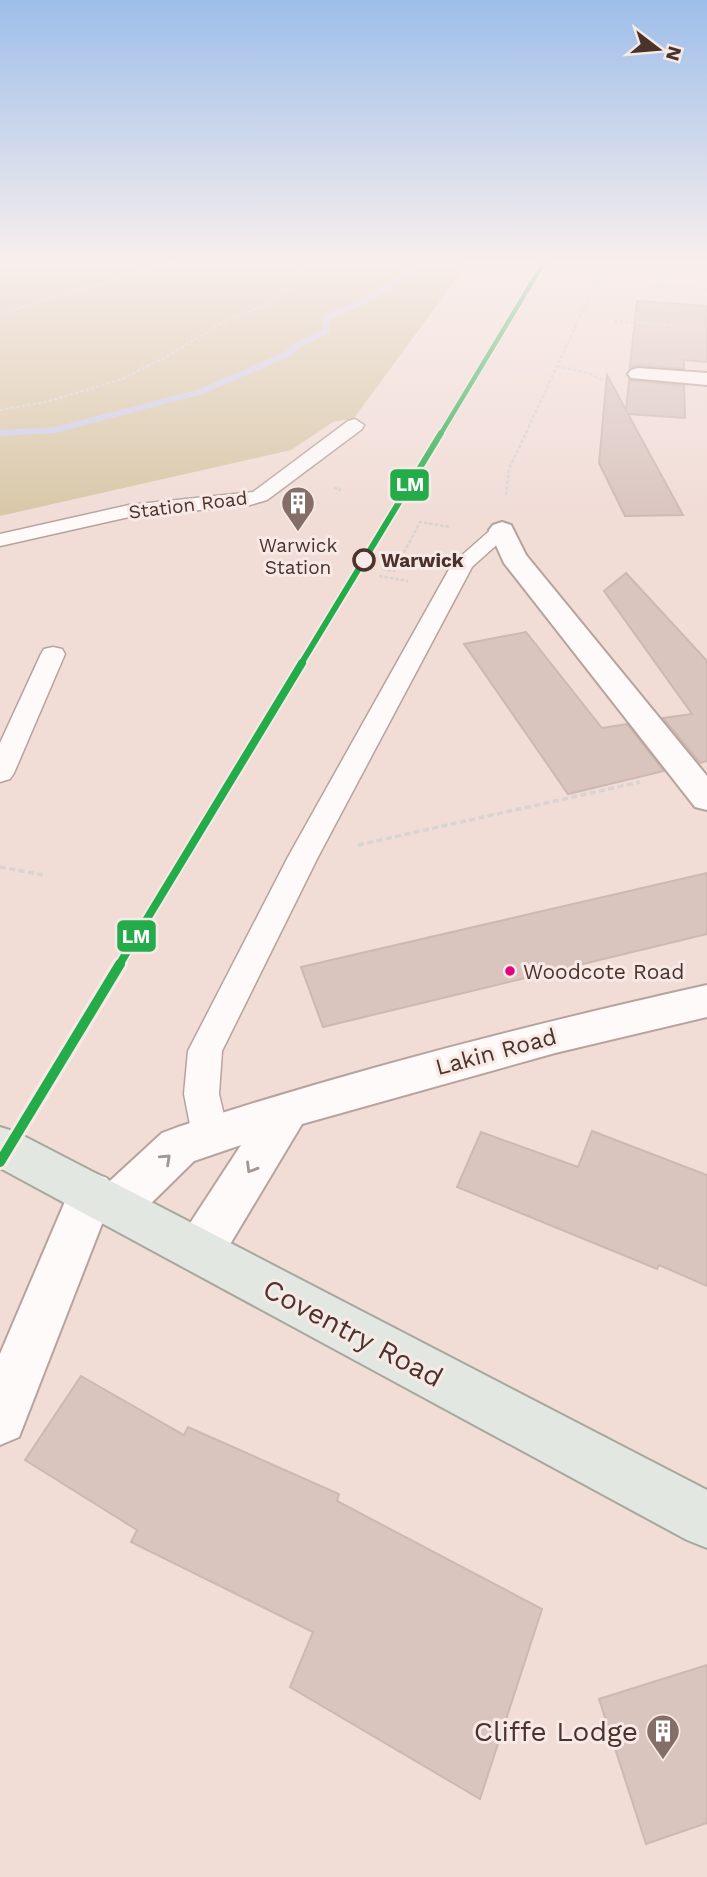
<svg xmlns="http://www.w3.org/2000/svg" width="707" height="1877" font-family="'Work Sans',sans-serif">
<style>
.green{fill:#d7c7a6}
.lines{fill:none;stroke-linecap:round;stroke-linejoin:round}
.stream{fill:#ccccec;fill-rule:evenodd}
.building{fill:#d9c4be;stroke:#cdb8b2;stroke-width:2}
.service-casing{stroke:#b7a39d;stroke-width:3}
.minor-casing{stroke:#b7a39d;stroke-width:4}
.tertiary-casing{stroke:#b7a39d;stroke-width:4}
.primary-casing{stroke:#a6a89d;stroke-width:4}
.path-far1{stroke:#d9d3d1;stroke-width:2.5;stroke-dasharray:3.5 2;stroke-linecap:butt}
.path{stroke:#d9d3d1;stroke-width:3.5;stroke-dasharray:6 3.5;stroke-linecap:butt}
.service{fill:#fdfaf9;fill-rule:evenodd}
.minor{fill:#fdfaf9;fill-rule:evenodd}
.tertiary{fill:#fdfaf9;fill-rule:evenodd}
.primary{fill:#e2e7e2;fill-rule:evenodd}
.rail-1-far3-casing{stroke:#f7e9e6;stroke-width:7}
.rail-1-far2-casing{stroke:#f7e9e6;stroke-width:10}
.rail-1-far1-casing{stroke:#f7e9e6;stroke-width:12}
.rail-1-casing{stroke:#f7e9e6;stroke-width:16}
.rail-1-far3{stroke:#24ac4a;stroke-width:4.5}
.rail-1-far2{stroke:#24ac4a;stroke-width:6}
.rail-1-far1{stroke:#24ac4a;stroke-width:8}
.rail-1{stroke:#24ac4a;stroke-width:10}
.oneway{stroke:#a49692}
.stop-dot{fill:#f7e9e6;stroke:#4b322b;stroke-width:3.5}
.bus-dot{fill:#e5007d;stroke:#f7e9e6;stroke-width:2.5}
.labels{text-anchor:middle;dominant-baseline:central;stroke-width:6;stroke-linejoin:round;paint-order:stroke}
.far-street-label{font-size:19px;fill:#4b322b;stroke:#f7e9e6}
.far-poi-label{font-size:19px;fill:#4b322b;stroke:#f7e9e6}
.far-stop-label{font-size:19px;font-weight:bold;fill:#4b322b;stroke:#f7e9e6;text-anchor:start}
.bus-label{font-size:21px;fill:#4b322b;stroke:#f7e9e6;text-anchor:start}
.street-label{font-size:23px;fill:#4b322b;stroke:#f7e9e6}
.near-street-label{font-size:28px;fill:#4b322b;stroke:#f7e9e6}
.near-poi-label{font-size:28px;fill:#4b322b;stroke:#f7e9e6;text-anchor:end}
.line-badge{stroke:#f7e9e6;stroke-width:2.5}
.badge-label{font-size:19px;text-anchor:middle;font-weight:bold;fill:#fff}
</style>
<rect width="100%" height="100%" fill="#f1dcd6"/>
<path class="green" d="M 0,259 L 471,259 L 354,418 L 333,422 L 291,450 L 0,516 Z"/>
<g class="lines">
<path class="stream" d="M 413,259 L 421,259 C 398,290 364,306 329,319 L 330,333 L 300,347 L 289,357 L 203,394 L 55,433 L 0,436 L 0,430 L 55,427 L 197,390 L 283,353 L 294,343 L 323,330 L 322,316 C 356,303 390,288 413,259 Z"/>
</g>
<g class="building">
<path d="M 637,301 L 707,306 L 707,362 L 684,360 L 684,369 L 638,365 L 630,367 Z"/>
<path d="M 607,375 L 626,410 L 629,380 L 684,386 L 685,418 L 628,414 L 683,515 L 625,516 L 599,463 Z"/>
<path d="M 626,573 L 707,661 L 707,761 L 700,763 L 663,718 L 692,714 L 604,591 Z"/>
<path d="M 526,632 L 602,728 L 627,724 L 664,771 L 568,794 L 464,644 Z"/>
<path d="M 707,873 L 707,934 L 323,1027 L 301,967 Z"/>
<path d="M 592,1131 L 707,1175 L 707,1286 L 659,1265 L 657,1269 L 457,1187 L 481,1132 L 578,1167 Z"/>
<path d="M 81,1376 L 184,1435 L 188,1427 L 339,1494 L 337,1501 L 542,1609 L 480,1799 L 290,1687 L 313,1632 L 131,1542 L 137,1530 L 25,1460 Z"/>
<path d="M 707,1665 L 707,1823 L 646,1844 L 599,1699 Z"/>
</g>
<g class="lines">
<g class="service-casing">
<g id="service">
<path d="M 355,419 L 364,425 L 362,429 L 267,500 L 250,505 L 129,517 L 0,546 L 0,534 L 129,505 L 253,492 L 348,421 Z"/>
<path d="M 502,524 L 509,526 L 513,530 L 472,567 L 318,857 L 222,1051 L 219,1094 L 229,1136 L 224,1147 L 211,1152 L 198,1147 L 190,1125 L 184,1094 L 188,1051 L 288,857 L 452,564 L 495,526 Z"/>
<path d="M 53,647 L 62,649 L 65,654 L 14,773 L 10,779 L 0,782 L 0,743 L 41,654 L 44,649 Z"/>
</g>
</g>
<g class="minor-casing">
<g id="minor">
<path d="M 638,368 L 707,373 L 707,385 L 631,378 L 628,374 L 631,370 Z"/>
<path d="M 502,522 L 511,525 L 526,555 L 707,776 L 707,810 L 695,807 L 504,563 L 489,530 L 493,525 Z"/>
<path d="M 91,1172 L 107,1178 L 114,1193 L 19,1437 L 0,1445 L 0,1354 L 75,1178 Z"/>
</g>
</g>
<g class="tertiary-casing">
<path id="tertiary" d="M 707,985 L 707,1017 L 555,1053 L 302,1124 L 217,1266 L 200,1272 L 183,1266 L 176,1250 L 183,1234 L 241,1145 L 194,1161 L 133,1221 L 116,1227 L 99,1221 L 93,1206 L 99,1191 L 162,1133 L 178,1127 C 352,1070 528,1025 707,985 Z"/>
</g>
<g class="primary-casing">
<path id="primary" d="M 0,1127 L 16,1132 L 707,1490 L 707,1548 L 687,1540 L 0,1168 Z"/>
</g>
<g class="path-far1">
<path d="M 660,259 L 662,287"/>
<path d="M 595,282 L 707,289"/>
<path d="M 0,314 L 184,259"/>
<path d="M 614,321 L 707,328"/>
<path d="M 557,366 L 588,373 L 602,380"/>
<path d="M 0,410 L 46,402 L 122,379 L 164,358 L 229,319 L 277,301 L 306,268 L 308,259"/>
<path d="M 334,488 L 340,489 L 337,494"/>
<path d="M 506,495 L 509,469 L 607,259"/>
<path d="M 382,569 L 394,571 L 420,522 L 450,527"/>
<path d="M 379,576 L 408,581"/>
</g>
<g class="path">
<path d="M 358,845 L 640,782"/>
<path d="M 0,867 L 43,875"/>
</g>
<use href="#service" class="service"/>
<use href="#minor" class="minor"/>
<use href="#tertiary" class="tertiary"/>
<use href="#primary" class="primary"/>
<g class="rail-1-far3-casing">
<path id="rail-1-far3" d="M 440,435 L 546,259"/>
</g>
<g class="rail-1-far2-casing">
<path id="rail-1-far2" d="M 301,664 L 441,433"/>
</g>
<g class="rail-1-far1-casing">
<path id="rail-1-far1" d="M 119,965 L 302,663"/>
</g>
<g class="rail-1-casing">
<path id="rail-1" d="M 0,1162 L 120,964"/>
</g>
<use href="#rail-1-far3" class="rail-1-far3"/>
<use href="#rail-1-far2" class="rail-1-far2"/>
<use href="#rail-1-far1" class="rail-1-far1"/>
<use href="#rail-1" class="rail-1"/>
</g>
<defs><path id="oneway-chevron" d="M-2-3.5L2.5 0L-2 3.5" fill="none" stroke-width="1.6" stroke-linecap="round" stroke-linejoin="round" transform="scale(1.75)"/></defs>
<g class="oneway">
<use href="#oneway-chevron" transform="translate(166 1159) rotate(-43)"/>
<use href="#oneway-chevron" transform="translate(251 1168) rotate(121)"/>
</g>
<linearGradient id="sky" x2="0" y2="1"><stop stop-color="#9dbeea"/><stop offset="0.5" stop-color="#f9efed"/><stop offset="1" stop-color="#f9efed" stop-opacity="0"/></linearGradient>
<rect width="707" height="522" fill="url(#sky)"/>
<defs>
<g id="building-pin" transform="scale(1.75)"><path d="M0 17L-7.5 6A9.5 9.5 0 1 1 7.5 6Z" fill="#856e67" stroke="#f7e9e6"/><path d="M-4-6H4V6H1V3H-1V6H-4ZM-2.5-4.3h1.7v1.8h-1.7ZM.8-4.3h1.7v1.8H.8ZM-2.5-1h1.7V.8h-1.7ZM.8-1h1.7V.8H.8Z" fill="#fff"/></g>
</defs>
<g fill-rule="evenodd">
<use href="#building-pin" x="298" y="503"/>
<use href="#building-pin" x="663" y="1731"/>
</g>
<circle class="stop-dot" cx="364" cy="560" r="10"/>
<circle class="bus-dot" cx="510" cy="971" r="6"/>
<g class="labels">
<g class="far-street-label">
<text transform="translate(188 505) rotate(-7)">Station Road</text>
</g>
<g class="far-poi-label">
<text x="298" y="545">Warwick<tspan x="298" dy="22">Station</tspan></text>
</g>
<g class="far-stop-label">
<text x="381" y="560">Warwick</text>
</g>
<g class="bus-label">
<text x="523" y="971">Woodcote Road</text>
</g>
<g class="street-label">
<text transform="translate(496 1052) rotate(-15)">Lakin Road</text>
</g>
<g class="near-street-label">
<text transform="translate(353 1333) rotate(28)">Coventry Road</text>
</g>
<g class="near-poi-label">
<text x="638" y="1731">Cliffe Lodge</text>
</g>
</g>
<g class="line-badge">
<rect x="389" y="468" width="41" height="34" rx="7" fill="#24ac4a"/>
<rect x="116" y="919" width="41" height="34" rx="7" fill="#24ac4a"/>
</g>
<g class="badge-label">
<text x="410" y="491">LM</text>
<text x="136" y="943">LM</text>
</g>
<g transform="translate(658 49) rotate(106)" stroke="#f7e9e6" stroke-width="5" paint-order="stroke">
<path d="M0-5L12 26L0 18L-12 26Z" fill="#4b322b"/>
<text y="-10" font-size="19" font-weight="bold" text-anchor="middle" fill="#4b322b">N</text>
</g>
</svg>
